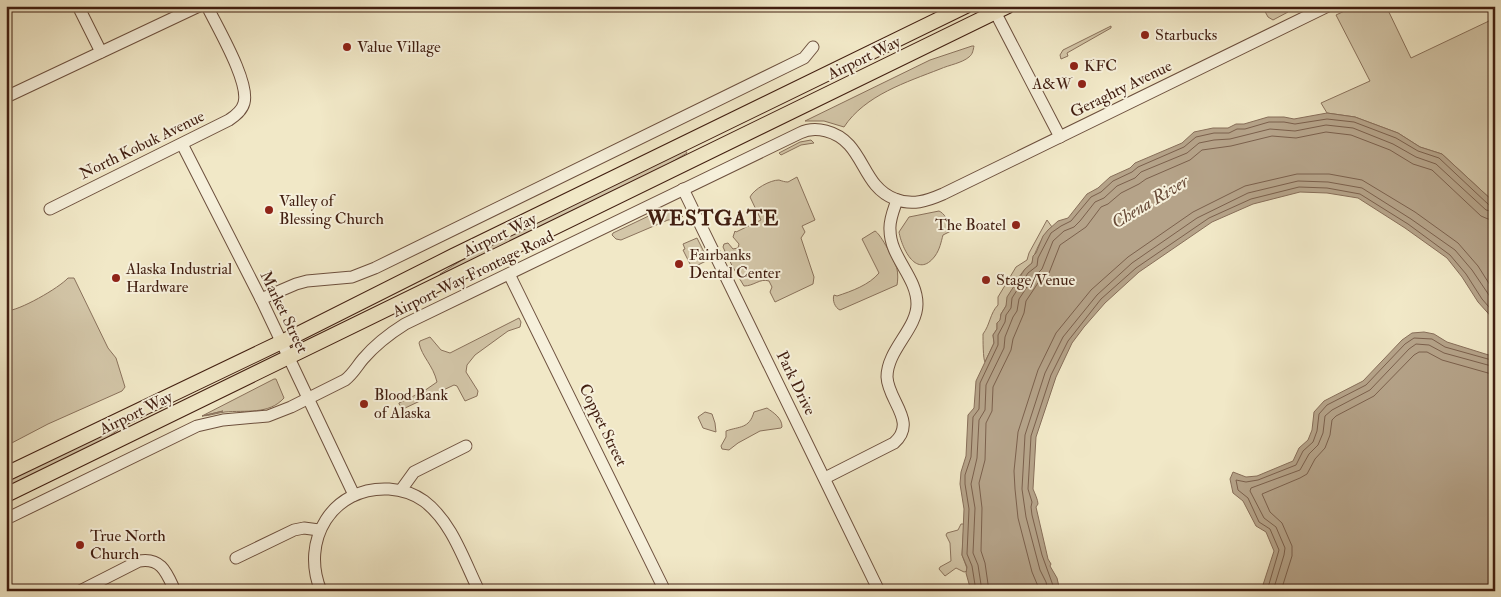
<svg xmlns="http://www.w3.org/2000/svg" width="1501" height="597" font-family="'IM FELL Double Pica',serif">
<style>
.green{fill:#d3c6a8;stroke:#8a725c}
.water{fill:#b5a389;stroke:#876e59}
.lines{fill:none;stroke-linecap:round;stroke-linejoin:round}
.shore{stroke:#7b604c;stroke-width:1}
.minor-casing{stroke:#6d503e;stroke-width:13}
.major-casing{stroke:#411e10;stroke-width:16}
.minor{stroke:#f6f0db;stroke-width:11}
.major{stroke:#f1e8c7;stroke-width:14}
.poi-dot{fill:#8f2418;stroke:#f6f0db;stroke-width:2}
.labels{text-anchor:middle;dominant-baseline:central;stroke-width:4;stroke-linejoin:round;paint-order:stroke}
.poi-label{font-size:16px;fill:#411e10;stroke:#f6f0db;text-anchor:start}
.street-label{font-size:16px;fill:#411e10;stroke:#f6f0db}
.water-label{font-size:18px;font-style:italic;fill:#6a4d3a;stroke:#f6f0db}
.district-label{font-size:21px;font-weight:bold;letter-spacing:1px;fill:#411e10;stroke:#f6f0db}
</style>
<rect width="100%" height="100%" fill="#f1e8c7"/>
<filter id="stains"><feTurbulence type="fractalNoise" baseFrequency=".004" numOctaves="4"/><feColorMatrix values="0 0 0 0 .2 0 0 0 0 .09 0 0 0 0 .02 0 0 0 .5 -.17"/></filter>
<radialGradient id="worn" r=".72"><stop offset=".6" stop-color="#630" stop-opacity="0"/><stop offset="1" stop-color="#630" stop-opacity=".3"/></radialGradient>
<g class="green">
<path d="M 1262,6 L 1289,6 L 1288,12 L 1273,20 L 1268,17 Z"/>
<path d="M 1355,6 L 1386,6 L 1411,58 L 1489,21 L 1491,14 L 1490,7 L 1495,6 L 1495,203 L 1442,154 L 1420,147 L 1398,133 L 1355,117 L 1327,113 L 1321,103 L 1370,81 L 1336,15 Z"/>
<path d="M 1111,26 L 1111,28 L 1067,53 L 1068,56 L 1061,59 L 1060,55 L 1063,50 Z"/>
<path d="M 972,46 L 974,46 C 973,50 973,54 969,57 C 962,63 949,65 940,69 C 907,82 865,95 844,127 L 824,121 L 805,121 L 930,60 Z"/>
<path d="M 811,140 L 814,143 L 801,145 L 781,155 L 779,153 L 800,142 Z"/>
<path d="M 685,150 L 687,153 L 662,168 L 441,276 L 440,274 L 473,253 Z"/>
<path d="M 797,177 L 815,220 L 802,226 L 805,232 L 801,238 L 814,277 L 813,284 L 775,302 L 770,292 L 772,287 L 769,281 C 760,278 754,286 744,286 C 736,273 729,261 723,247 L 724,244 L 728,243 L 733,249 L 738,248 L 739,244 L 733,237 L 735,231 L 736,232 L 761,220 L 750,197 C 754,189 770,180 779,180 C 782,181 785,182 788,182 Z"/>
<path d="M 669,209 L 677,210 L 683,216 L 679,219 L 668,220 L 621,240 L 616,239 L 612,235 L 613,233 L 657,212 Z"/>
<path d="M 939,211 C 944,213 948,221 952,225 L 953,230 L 943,235 C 941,242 940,249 935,256 C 917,280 902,249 899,232 L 909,217 Z"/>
<path d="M 1047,220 L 1052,227 C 1044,232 1033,255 1032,263 L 1025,269 L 1018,278 L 1006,306 L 1001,314 L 1000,321 L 997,323 L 997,329 L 993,335 L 994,343 L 985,362 C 983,359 983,340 983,334 C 990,325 990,313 998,305 L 998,297 L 1016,267 L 1027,260 L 1029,253 Z"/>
<path d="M 875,231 C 881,234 895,262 897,269 C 898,274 898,280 897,285 L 840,310 C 835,308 832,300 834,295 L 837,296 C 852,291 869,285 879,273 L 862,239 Z"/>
<path d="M 697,238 L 708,260 L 692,268 L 683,250 L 685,249 L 683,244 Z"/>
<path d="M 68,278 L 74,278 L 108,348 L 116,358 L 125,387 L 122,391 L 48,424 L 6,446 L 6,311 C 19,311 59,288 68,278 Z"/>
<path d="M 519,318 L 521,322 L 520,327 L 508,331 L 475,355 L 467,365 L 466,372 L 478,391 L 477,396 L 465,401 L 457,386 L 454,385 L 403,409 L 399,404 L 399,403 L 424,391 L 437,382 C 433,365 422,357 419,343 L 420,341 L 430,337 L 441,350 L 450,353 Z"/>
<path d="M 274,379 L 276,379 L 284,398 C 269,415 245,410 225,412 C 217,413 209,416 202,416 L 223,411 L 202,416 Z"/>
<path d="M 767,408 C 774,413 782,418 782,427 L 781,428 L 760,431 L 738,443 L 729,450 L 722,449 L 721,446 L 726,437 L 726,431 C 740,426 749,429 754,412 Z"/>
<path d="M 705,412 L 712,414 L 715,423 L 716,432 L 703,428 L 698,417 Z"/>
<path d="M 117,427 L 118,430 L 101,442 L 6,489 L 6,481 Z"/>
<path d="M 961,524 L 964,524 L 962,555 L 968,571 L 964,572 L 956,568 L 945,576 L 939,569 L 940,567 L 951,561 L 950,543 L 946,535 L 947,533 L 958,530 Z"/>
</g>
<g class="water">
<path d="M 1327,113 L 1355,117 L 1398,133 L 1420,147 L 1442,154 L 1495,203 L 1495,321 L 1478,302 L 1462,277 L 1447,258 L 1405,228 L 1358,198 L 1327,193 L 1300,192 L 1253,204 L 1212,222 L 1139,272 L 1105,303 L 1084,327 L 1072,343 L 1056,377 L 1036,437 L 1033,489 C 1035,494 1038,500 1038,504 L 1036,507 L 1048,559 L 1051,564 L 1050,566 L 1057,578 L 1060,591 L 971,591 L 966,573 L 967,567 L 962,555 L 964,509 L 960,484 L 961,472 L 966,456 L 968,415 L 974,408 L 976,381 L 994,343 L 993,335 L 997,329 L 997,323 L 1000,320 L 1001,314 L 1006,306 L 1007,297 L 1025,269 L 1032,263 L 1033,256 L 1036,253 L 1043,236 L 1048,230 L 1058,221 L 1068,218 L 1087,194 L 1098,188 L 1110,177 L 1130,168 L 1135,163 L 1182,143 L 1194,132 L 1213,128 L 1228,128 L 1236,124 L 1244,124 L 1268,117 L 1284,117 L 1294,119 Z"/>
<path d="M 1424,332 L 1434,334 L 1447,342 L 1495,357 L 1495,591 L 1261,591 L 1274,551 L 1266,532 L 1256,526 L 1243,501 L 1233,493 L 1230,479 L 1233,472 L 1246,477 L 1257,476 L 1293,461 L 1299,448 L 1308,440 L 1312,430 L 1314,412 L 1324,401 L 1363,381 L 1402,340 L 1412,333 Z"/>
</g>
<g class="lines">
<g class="shore">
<path d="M 976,591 L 972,566 L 967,554 L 969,509 L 965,484 L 965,475 L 971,457 L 973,417 L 979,409 L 980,383 L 998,345 L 998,335 L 1005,322 L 1006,315 L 1011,308 L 1012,298 L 1028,273 L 1037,266 L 1038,258 L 1051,233 L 1061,226 L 1071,221 L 1091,197 L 1101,192 L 1113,181 L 1132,172 L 1138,167 L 1184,147 L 1196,137 L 1214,133 L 1229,133 L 1237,129 L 1245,129 L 1269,122 L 1284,122 L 1295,124 L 1327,119 L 1354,122 L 1396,138 L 1418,151 L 1439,158 L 1489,205 L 1495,206"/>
<path d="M 982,591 L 978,565 L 973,553 L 975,508 L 971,484 L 977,458 L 979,420 L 985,410 L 986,385 L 1004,348 L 1005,337 L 1013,317 L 1017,311 L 1019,299 L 1033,278 L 1042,269 L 1053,241 L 1064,231 L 1074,227 L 1080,221 L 1095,202 L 1104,198 L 1117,186 L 1135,178 L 1141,172 L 1187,153 L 1199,143 L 1214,140 L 1230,139 L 1270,129 L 1295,131 L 1326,125 L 1353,128 L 1393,144 L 1416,157 L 1436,164 L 1486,210 L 1495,212"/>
<path d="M 989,591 L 985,563 L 981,551 L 982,508 L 979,483 L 985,460 L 986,423 L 992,411 L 993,387 L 1011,350 L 1013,339 L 1024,313 L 1026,301 L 1038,283 L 1049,273 L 1060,245 L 1086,227 L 1101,207 L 1108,204 L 1121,193 L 1139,184 L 1146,179 L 1190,160 L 1202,150 L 1231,146 L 1272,136 L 1296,138 L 1326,132 L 1351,135 L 1390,150 L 1413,164 L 1432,170 L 1481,216 L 1488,219 L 1495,220"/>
<path d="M 1040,591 L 1032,572 L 1018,518 L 1015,489 L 1014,471 L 1018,432 L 1038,370 L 1056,333 L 1091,290 L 1128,257 L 1193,212 L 1245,186 L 1297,174 L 1329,174 L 1362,180 L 1415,212 L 1458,243 L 1478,266 L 1495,293"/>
<path d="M 1048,591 L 1046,582 L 1040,570 L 1026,517 L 1022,489 L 1025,435 L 1045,373 L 1063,337 L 1097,295 L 1132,263 L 1197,218 L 1248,193 L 1298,181 L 1328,182 L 1362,188 L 1411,219 L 1455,250 L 1472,270 L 1495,304"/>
<path d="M 1055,591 L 1042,555 L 1032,515 L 1031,507 L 1032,502 L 1028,489 L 1031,436 L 1051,375 L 1068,341 L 1101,299 L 1136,268 L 1209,218 L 1251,199 L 1299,187 L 1327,188 L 1360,194 L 1408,224 L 1450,255 L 1466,274 L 1482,299 L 1495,314"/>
<path d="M 1267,591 L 1279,550 L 1270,529 L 1259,522 L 1248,498 L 1238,490 L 1236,480 L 1246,482 L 1258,480 L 1296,465 L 1303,451 L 1313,442 L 1317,431 L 1319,414 L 1327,405 L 1366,385 L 1405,344 L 1414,338 L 1432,339 L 1445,347 L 1495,361"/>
<path d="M 1273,591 L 1284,555 L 1285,548 L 1276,527 L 1264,518 L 1250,491 L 1251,488 L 1300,470 L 1309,454 L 1318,445 L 1323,433 L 1325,416 L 1332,410 L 1370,390 L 1409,349 L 1416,344 L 1429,345 L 1444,353 L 1495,367"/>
<path d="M 1281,591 L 1292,556 L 1292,546 L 1282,523 L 1270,512 L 1262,494 L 1300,478 L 1307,474 L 1315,459 L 1325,448 L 1330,435 L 1332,420 L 1336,416 L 1374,396 L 1414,355 L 1419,352 L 1427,352 L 1442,360 L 1495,375"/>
</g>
<g class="minor-casing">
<g id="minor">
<path d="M 78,6 L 101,52"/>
<path d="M 992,6 L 1060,137"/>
<path d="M 6,97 L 199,6"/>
<path d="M 182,144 L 261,299 L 354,495"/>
<path d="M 683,189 L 879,591"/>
<path d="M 50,209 L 229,120 C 235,116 242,111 244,103 C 250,82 217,27 207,6"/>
<path d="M 509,274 L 665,591"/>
<path d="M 261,299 L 296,284 L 307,281 L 352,277 L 375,268 L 804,58 L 813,47"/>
<path d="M 825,478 L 894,443 C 918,422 888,401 887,377 C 887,350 917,329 917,304 C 917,277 890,257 890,230 C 889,220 894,209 897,200"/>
<path d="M 401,490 L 414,472 L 466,446"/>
<path d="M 6,519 L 197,426 L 223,420 L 268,416 L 291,407 L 345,380 C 353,374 357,366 363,359 C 375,345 389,334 405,324 L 800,133 C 808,129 818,129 826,131 C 865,141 860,186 895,199 C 912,206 927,201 943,194 L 1328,6"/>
<path d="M 236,558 L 294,530 L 304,528 L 319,530"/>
<path d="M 80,591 L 139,561 C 162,557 167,574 175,591"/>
<path d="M 321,591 C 300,541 332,486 389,489 C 402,490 413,493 424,501 C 452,522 464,561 479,591"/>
</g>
</g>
<g class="major-casing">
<g id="major">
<path d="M 6,474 L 296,335 L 453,256 L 966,6"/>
<path d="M 6,495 L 1008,6"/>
</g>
</g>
<use href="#minor" class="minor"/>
<use href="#major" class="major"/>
</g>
<g class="poi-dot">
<circle cx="1145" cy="35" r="5"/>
<circle cx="347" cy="47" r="5"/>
<circle cx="1074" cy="66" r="5"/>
<circle cx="1082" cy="84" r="5"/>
<circle cx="269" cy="210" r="5"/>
<circle cx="1016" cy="225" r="5"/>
<circle cx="679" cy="264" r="5"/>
<circle cx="116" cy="278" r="5"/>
<circle cx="986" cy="280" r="5"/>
<circle cx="364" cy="404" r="5"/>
<circle cx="80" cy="545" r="5"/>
</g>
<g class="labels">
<g class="poi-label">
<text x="1155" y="35">Starbucks</text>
<text x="357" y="47">Value Village</text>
<text x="1084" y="66">KFC</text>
<text x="1072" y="84" text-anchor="end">A&amp;W</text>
<text x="279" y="201">Valley of<tspan x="279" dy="18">Blessing Church</tspan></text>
<text x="1006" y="225" text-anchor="end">The Boatel</text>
<text x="689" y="255">Fairbanks<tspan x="689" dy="18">Dental Center</tspan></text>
<text x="126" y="269">Alaska Industrial<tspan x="126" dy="18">Hardware</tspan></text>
<text x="996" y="280">Stage/Venue</text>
<text x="374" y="395">Blood Bank<tspan x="374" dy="18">of Alaska</tspan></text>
<text x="90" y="536">True North<tspan x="90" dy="18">Church</tspan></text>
</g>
<g class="street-label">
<text transform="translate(864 58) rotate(-26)">Airport Way</text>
<text transform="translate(1121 89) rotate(-26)">Geraghty Avenue</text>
<text transform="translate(142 145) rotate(-26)">North Kobuk Avenue</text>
<text transform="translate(500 235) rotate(-26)">Airport Way</text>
<text transform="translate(473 274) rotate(-26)">Airport Way Frontage Road</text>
<text transform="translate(284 312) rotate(64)">Market Street</text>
<text transform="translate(796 383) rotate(64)">Park Drive</text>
<text transform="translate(136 413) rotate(-26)">Airport Way</text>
<text transform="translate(603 425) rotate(64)">Coppet Street</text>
</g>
<g class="water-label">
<text transform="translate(1150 202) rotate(-31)">Chena River</text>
</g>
<g class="district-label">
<text x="713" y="218">WESTGATE</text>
</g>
</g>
<rect width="1501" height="597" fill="none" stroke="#f1e8c7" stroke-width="25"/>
<rect x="8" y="8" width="1486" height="582" fill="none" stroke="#411e10" stroke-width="2.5"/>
<rect x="12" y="12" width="1476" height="572" fill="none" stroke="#411e10"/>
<rect width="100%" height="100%" filter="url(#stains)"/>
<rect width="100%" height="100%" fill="url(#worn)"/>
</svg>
